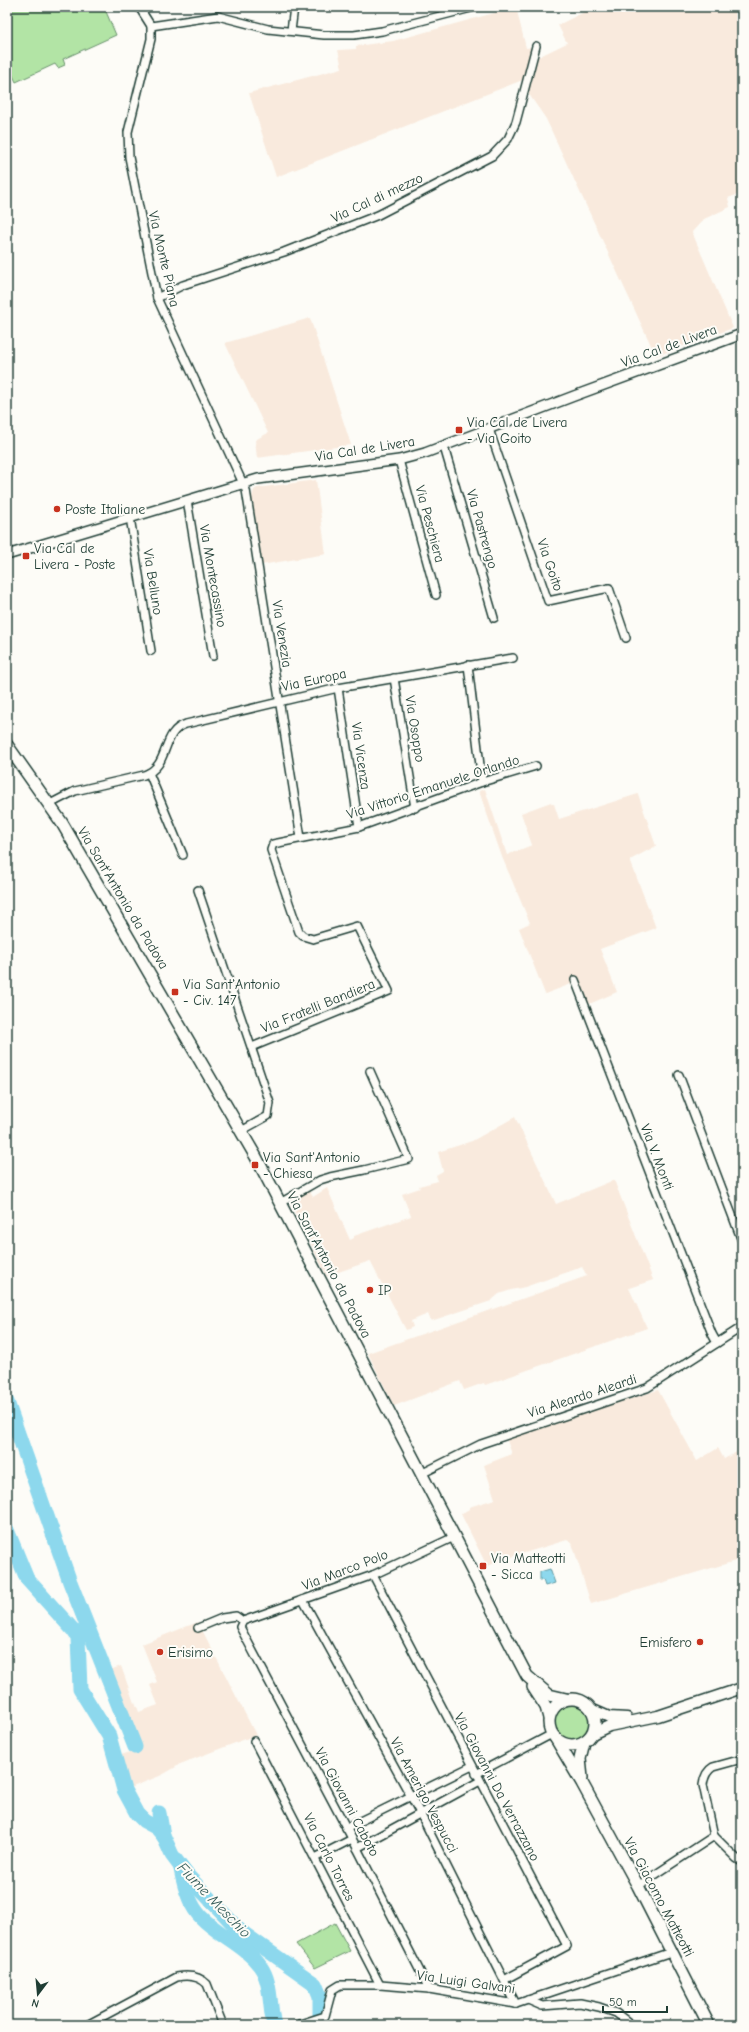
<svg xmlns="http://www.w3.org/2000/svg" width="749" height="2032" font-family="'Comic Neue',sans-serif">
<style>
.built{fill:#f9eadd}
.green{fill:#b2e4a5;stroke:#68906c}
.water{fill:#8dd8ed;stroke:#619aa3}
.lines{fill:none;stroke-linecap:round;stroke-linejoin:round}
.river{stroke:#8dd8ed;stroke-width:15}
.minor-casing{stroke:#1f3d34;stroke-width:10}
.tertiary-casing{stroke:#1f3d34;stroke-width:12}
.secondary-casing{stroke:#1f3d34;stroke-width:13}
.primary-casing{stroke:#1f3d34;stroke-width:14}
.minor{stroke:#fdfcf7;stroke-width:7}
.tertiary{stroke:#fdfcf7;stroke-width:9}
.secondary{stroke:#fdfcf7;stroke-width:10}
.primary{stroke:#fdfcf7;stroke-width:11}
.poi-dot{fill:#c8321e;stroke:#fdfcf7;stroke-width:1.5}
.labels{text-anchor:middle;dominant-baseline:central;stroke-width:4;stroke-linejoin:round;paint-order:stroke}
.street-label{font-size:14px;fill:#1f3d34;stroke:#fdfcf7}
.poi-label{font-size:14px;fill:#1f3d34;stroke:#fdfcf7;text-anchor:start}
.water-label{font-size:15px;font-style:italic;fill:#355c59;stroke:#fdfcf7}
</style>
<rect width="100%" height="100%" fill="#fdfcf7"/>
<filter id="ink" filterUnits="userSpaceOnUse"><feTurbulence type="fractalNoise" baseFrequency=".025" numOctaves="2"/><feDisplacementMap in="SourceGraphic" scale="8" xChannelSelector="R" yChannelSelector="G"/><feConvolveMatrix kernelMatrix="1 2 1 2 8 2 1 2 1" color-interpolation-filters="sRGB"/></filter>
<g filter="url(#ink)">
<g class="built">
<path d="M 516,7 L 526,48 L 532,47 L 525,79 L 276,177 L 249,93 L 342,68 L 338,50 L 356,49 L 356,46 L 393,41 Z"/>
<path d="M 594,7 L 742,7 L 742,193 L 728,198 L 730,207 L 704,219 L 692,232 L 733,328 L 656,356 L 546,119 L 528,93 L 536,58 L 567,43 L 558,25 Z"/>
<path d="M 310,318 L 351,445 L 257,458 L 255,440 L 268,433 L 225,343 Z"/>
<path d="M 316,480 L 326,554 L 261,565 L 251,500 L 254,490 L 257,488 Z"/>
<path d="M 485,789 L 507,855 L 532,845 L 521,813 L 551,802 L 552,804 L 554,804 L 559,819 L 638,794 L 656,846 L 630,860 L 656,928 L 600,949 L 617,992 L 587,1005 L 579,981 L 545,994 L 519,928 L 530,923 L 502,857 L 479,791 Z"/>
<path d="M 515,1117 L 556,1204 L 614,1180 L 653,1280 L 629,1288 L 647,1328 L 485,1385 L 484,1383 L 464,1390 L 460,1381 L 394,1406 L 368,1353 L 587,1276 L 582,1267 L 525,1287 L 511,1290 L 499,1294 L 491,1301 L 431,1321 L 428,1314 L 411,1321 L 413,1327 L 406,1330 L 370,1261 L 327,1276 L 289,1200 L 308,1189 L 313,1197 L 327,1188 L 350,1240 L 354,1238 L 354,1236 L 411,1216 L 402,1194 L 420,1188 L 419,1186 L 438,1181 L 436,1175 L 443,1171 L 438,1152 L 472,1141 Z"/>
<path d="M 658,1390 L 697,1461 L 718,1448 L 724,1459 L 742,1449 L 742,1559 L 591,1604 L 572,1543 L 567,1540 L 508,1558 L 487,1566 L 461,1514 L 469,1509 L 469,1507 L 495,1499 L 484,1465 L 512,1454 L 506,1438 Z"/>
<path d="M 198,1622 L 256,1735 L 175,1766 L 176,1767 L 162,1775 L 130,1788 L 121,1755 L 142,1748 L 110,1670 L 121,1666 L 134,1703 L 135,1702 L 139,1712 L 158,1705 L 150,1685 L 157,1682 L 142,1644 Z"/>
</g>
<g class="green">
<path d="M 7,7 L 104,7 L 116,35 L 63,59 L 65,65 L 58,68 L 55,64 L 16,82 L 7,63 Z"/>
<circle cx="572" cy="1722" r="19"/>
<path d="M 335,1923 L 350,1951 L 315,1968 L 296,1944 Z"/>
</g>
<path class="water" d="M 550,1569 L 555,1583 L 545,1586 L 543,1580 L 540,1581 L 540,1572 Z"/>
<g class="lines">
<g class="river">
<path d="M 7,1402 L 70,1582 L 135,1747"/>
<path d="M 7,1530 L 27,1579 L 74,1631 L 78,1637 L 80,1689 L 109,1736 L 124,1790 L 137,1814 L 144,1821 L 157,1828 L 163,1835 L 172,1855 L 187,1875 L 239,1930 L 315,1984 L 320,1996 L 320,2025"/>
<path d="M 159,1813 L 163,1835"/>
<path d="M 181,1869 C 184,1885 189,1905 201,1917 C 218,1935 245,1945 260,1966 C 272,1982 269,2006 274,2025"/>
</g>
<g class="minor-casing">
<g id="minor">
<path d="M 139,7 L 151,26 L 151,39 L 128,132 L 129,157 L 157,298 L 246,490 L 301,838"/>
<path d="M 151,26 L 218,16 L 268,29 L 324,35 L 354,35 L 382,31 L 475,7"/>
<path d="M 291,31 L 294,7"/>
<path d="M 157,298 L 183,285 L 284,252 L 378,215 L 492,156 L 508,139 L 516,122 L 536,46"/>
<path d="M 489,429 L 548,601 L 609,588 L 626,638"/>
<path d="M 444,447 L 494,618"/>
<path d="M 399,460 L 436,595"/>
<path d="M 187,500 L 213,656"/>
<path d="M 130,517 L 151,651"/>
<path d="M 468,665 L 482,782"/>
<path d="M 394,678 L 415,808"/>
<path d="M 338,688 L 359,827"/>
<path d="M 149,773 L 183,855"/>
<path d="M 50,804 L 75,791 L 144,775 C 171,766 160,732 186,724 L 338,688 L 513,658"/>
<path d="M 198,890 L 270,1103 L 268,1116 L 241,1131"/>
<path d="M 575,980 L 712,1334 L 717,1343"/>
<path d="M 252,1047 L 389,991 L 357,926 L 313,939 L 303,936 L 299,932 L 271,850 L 273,844 L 359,827 L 482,782 L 536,766"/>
<path d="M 679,1075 L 742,1241"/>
<path d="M 280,1203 L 320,1180 L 330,1177 L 364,1170 L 409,1159 L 370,1071"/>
<path d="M 421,1474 L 481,1444 L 647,1388 L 742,1327"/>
<path d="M 373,1575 L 567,1946 L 504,1980"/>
<path d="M 303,1600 L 420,1813 L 516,2004"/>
<path d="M 198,1628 L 222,1618 L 236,1616 L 243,1621"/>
<path d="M 254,1741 L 380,1985"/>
<path d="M 476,1774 L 552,1734"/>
<path d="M 346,1828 L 472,1766"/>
<path d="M 714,1836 L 703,1785 C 704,1777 706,1771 713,1767 L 742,1759"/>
<path d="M 357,1848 L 480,1781"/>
<path d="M 315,1858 L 352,1839"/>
<path d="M 638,1886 L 714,1836 L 736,1858 L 742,1862"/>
<path d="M 429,1989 L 357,1848 L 240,1627 L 243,1621 L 373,1575 L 454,1537"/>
<path d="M 528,2000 L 542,2006 L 580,2003 L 599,2007 L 616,2013 L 632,2025"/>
<path d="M 87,2025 L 177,1977 C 188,1975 199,1976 207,1984 L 223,2025"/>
<path d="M 297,2025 L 325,2016 L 332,1990 L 340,1985 L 380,1985 L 429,1989 L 516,2004 L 671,1952"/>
</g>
</g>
<g class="tertiary-casing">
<path id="tertiary" d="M 7,555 L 258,479 L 399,460 L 425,453 L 574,396 L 742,334"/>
</g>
<g class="secondary-casing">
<g id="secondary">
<path d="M 593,1710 L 609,1717 L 627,1718"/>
<path d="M 592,1734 L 609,1726 L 658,1716 L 742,1688"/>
</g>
</g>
<g class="primary-casing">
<g id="primary">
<path d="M 7,745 L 62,823 L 256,1157 L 527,1676 L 549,1695 L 566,1699"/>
<path d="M 533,1687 L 546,1707 L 549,1718"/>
<circle cx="572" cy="1722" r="23"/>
<path d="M 556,1739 L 582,1783 L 638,1886 L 709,2025"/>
<path d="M 582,1778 L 580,1759 L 584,1742"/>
</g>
</g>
<use href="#minor" class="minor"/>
<use href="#tertiary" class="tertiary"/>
<use href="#secondary" class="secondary"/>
<use href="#primary" class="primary"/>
</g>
</g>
<g class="poi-dot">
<rect x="455" y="426" width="8" height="8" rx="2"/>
<circle cx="57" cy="509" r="4"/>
<rect x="22" y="552" width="8" height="8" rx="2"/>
<rect x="171" y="988" width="8" height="8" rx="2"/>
<rect x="251" y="1161" width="8" height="8" rx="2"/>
<circle cx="370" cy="1290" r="4"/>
<rect x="479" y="1562" width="8" height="8" rx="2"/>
<circle cx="700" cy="1642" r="4"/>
<circle cx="160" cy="1652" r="4"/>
</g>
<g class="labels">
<g class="street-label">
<text transform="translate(377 198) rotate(-25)">Via Cal di mezzo</text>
<text transform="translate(164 259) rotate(77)">Via Monte Piana</text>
<text transform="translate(669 346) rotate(-20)">Via Cal de Livera</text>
<text transform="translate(365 449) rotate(-9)">Via Cal de Livera</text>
<text transform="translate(430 524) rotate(75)">Via Peschiera</text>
<text transform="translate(482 529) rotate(74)">Via Pastrengo</text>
<text transform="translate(550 565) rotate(71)">Via Goito</text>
<text transform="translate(213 576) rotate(80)">Via Montecassino</text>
<text transform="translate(153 582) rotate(81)">Via Belluno</text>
<text transform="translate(282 634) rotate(81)">Via Venezia</text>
<text transform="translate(314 680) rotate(-12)">Via Europa</text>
<text transform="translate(415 729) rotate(81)">Via Osoppo</text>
<text transform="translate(361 756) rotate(82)">Via Vicenza</text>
<text transform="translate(433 787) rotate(-18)">Via Vittorio Emanuele Orlando</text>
<text transform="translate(123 898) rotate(59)">Via Sant'Antonio da Padova</text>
<text transform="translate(318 1006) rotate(-22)">Via Fratelli Bandiera</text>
<text transform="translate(657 1157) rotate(69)">Via V. Monti</text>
<text transform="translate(329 1265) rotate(62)">Via Sant'Antonio da Padova</text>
<text transform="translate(582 1396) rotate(-18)">Via Aleardo Aleardi</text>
<text transform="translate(345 1570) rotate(-21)">Via Marco Polo</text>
<text transform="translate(497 1787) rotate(62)">Via Giovanni Da Verrazzano</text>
<text transform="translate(424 1795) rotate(62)">Via Amerigo Vespucci</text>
<text transform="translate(347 1802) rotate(62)">Via Giovanni Caboto</text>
<text transform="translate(329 1857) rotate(63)">Via Carlo Torres</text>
<text transform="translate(659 1897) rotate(62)">Via Giacomo Matteotti</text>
<text transform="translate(466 1982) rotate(8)">Via Luigi Galvani</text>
</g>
<g class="poi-label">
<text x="467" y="422">Via Cal de Livera<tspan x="467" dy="16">- Via Goito</tspan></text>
<text x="65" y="509">Poste Italiane</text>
<text x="34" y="548">Via Cal de<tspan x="34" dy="16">Livera - Poste</tspan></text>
<text x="183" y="984">Via Sant'Antonio<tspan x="183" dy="16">- Civ. 147</tspan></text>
<text x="263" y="1157">Via Sant'Antonio<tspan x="263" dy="16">- Chiesa</tspan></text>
<text x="378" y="1290">IP</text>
<text x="491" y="1558">Via Matteotti<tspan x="491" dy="16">- Sicca</tspan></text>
<text x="692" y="1642" text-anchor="end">Emisfero</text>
<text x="168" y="1652">Erisimo</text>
</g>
<g class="water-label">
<text transform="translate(214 1900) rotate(46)">Fiume Meschio</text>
</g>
</g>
<rect width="749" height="2032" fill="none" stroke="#fdfcf7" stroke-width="24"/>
<rect x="12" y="12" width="725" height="2008" fill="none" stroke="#1f3d34" stroke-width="1.5" filter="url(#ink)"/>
<g transform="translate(38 1994) rotate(196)" stroke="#fdfcf7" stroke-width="3" paint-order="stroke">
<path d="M0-3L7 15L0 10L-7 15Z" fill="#1f3d34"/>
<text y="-6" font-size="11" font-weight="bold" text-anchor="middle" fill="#1f3d34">N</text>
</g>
<path d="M603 2006v6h64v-6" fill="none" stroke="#1f3d34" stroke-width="2"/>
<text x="609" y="2006" font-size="12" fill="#1f3d34" stroke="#fdfcf7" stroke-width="3" paint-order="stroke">50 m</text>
</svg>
